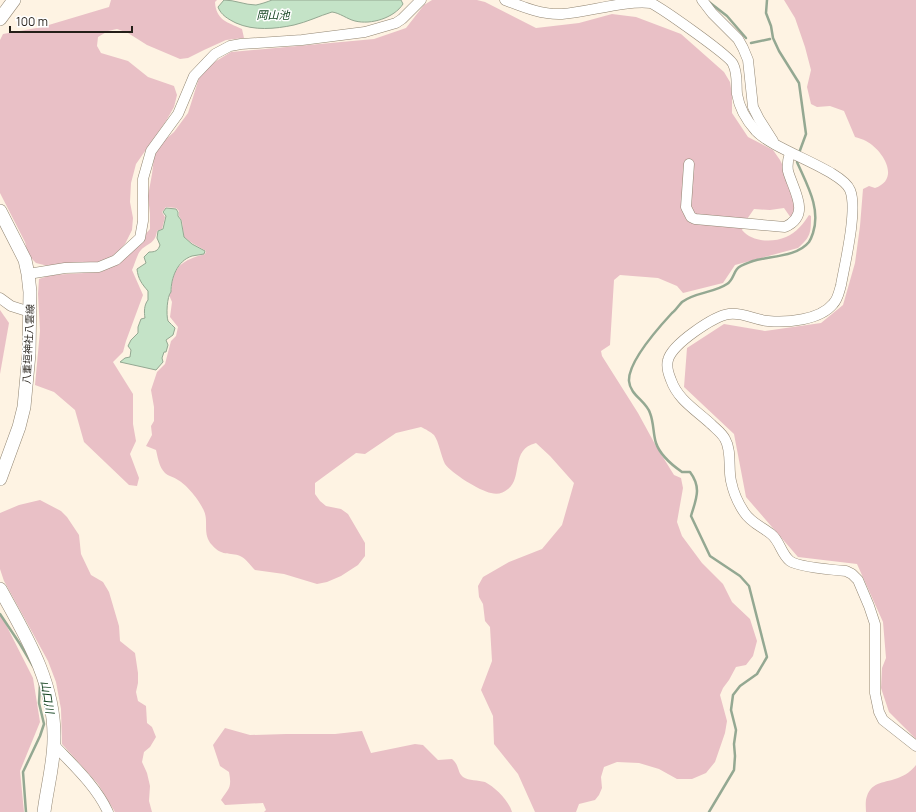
<svg xmlns="http://www.w3.org/2000/svg" width="916" height="812" font-family="Manrope,'Noto Sans JP',sans-serif">
<style>
.green{fill:#e9c0c6}
.water{fill:#c4e3c7;stroke:#94a892}
.lines{fill:none;stroke-linecap:round;stroke-linejoin:round}
.stream{stroke:#94a892;stroke-width:2.5}
.minor-casing{stroke:#928673;stroke-width:11}
.major-casing{stroke:#928673;stroke-width:14}
.minor{stroke:#fff;stroke-width:10}
.major{stroke:#fff;stroke-width:13}
.labels{text-anchor:middle;dominant-baseline:central;stroke-width:3;stroke-linejoin:round;paint-order:stroke}
.street-label{font-size:10px;fill:#241f18;stroke:#fff}
.water-label{font-size:11px;font-style:italic;fill:#0c3c18;stroke:#fff}
</style>
<rect width="100%" height="100%" fill="#fef3e3"/>
<g class="green">
<path d="M 111,0 L 217,0 L 215,2 C 216,20 227,22 242,29 L 244,38 L 226,40 L 204,50 L 188,58 L 180,59 L 147,45 L 128,33 L 117,29 L 108,31 L 98,37 L 97,46 L 101,53 L 128,61 L 148,77 L 174,86 L 177,95 L 174,107 L 166,121 L 136,164 L 131,183 L 130,202 L 133,218 L 132,230 L 125,244 L 114,256 L 98,262 L 77,262 L 48,266 L 36,263 L 28,255 L 25,242 L 0,193 L 0,40 L 3,34 L 42,27 L 109,7 Z"/>
<path d="M 432,0 L 477,0 L 485,2 L 536,28 L 579,23 L 612,14 L 636,17 L 681,34 L 724,72 L 730,82 L 732,95 L 732,113 L 748,137 L 773,150 L 780,160 L 788,176 L 797,201 L 795,215 L 791,218 L 784,208 L 770,210 L 754,209 L 745,222 L 742,230 C 752,242 772,243 786,237 C 796,233 804,223 809,215 L 811,216 C 811,232 811,237 798,248 L 735,265 L 723,283 L 683,293 L 677,286 L 658,278 L 620,275 L 614,280 L 610,345 L 601,351 L 602,356 L 638,413 L 656,446 L 674,475 L 681,478 L 683,488 L 677,522 L 682,536 L 702,563 L 723,584 L 732,602 L 750,619 L 757,641 L 753,656 L 746,665 L 736,667 L 729,680 L 723,688 L 720,695 L 727,721 L 725,733 L 715,762 L 706,773 L 692,779 L 677,779 L 659,769 L 639,763 L 617,762 L 604,767 L 601,777 L 602,788 L 599,795 L 595,800 L 579,804 L 576,812 L 535,812 L 518,774 L 494,744 L 493,716 L 481,690 L 492,661 L 490,627 L 485,621 L 483,604 L 479,597 L 478,586 L 483,577 L 509,562 L 542,549 L 562,525 L 574,483 L 550,456 L 536,443 C 510,449 523,478 508,489 C 503,493 498,495 491,493 C 480,491 451,473 445,464 C 441,456 439,442 434,435 C 431,432 425,429 421,427 L 396,433 L 365,454 L 356,453 L 315,483 L 315,494 L 320,501 L 326,506 L 341,509 L 348,514 L 365,543 L 365,556 L 358,565 L 341,576 L 327,582 L 317,584 L 284,574 L 255,570 C 251,566 247,560 242,557 C 232,551 223,558 212,545 C 202,534 209,522 204,511 C 200,501 187,485 178,480 C 174,477 168,476 165,473 C 159,467 158,458 156,450 L 146,446 L 152,435 L 151,426 L 154,421 L 154,407 L 151,390 L 157,372 L 165,364 L 171,341 L 176,336 L 178,327 L 170,317 L 172,302 L 169,295 C 172,291 171,288 172,283 C 175,263 188,259 205,254 L 206,251 L 192,243 L 184,237 L 182,221 L 179,216 L 179,211 L 176,208 L 166,207 L 162,212 L 165,217 L 162,229 L 157,231 C 155,244 149,242 141,250 C 137,254 135,264 132,270 L 143,295 L 126,341 L 123,352 L 113,362 L 133,394 L 133,424 L 136,441 L 130,454 L 139,478 L 137,486 L 129,485 L 84,442 L 75,410 L 54,392 L 35,385 L 40,331 L 38,294 L 39,279 L 51,275 L 101,272 L 115,265 L 130,252 L 150,229 L 150,214 L 148,196 L 152,174 L 155,149 L 174,132 L 188,113 L 200,75 L 213,63 L 231,52 L 374,39 L 406,28 L 424,5 Z"/>
<path d="M 784,0 L 916,0 L 916,739 L 889,712 L 881,688 L 882,668 L 886,658 L 883,622 L 857,564 L 798,557 L 746,497 L 734,434 L 684,387 L 687,348 L 724,324 L 765,331 L 821,323 L 843,305 L 855,263 L 860,226 L 863,189 L 869,186 L 875,188 C 901,179 883,150 866,141 C 863,139 858,138 855,137 L 844,111 L 830,106 L 817,107 L 811,104 L 807,87 L 811,70 L 805,47 L 795,18 Z"/>
<path d="M 0,310 L 9,323 L 0,374 Z"/>
<path d="M 40,500 L 61,511 L 67,517 L 79,535 L 81,554 L 91,575 L 103,582 L 109,592 L 119,626 L 120,641 L 135,653 L 138,673 L 138,683 L 136,692 L 138,701 L 146,706 L 147,723 L 152,727 L 156,737 L 150,747 L 144,752 L 142,762 L 147,773 L 150,786 L 149,801 L 152,812 L 115,812 L 98,784 L 62,744 L 61,709 L 56,682 L 48,661 L 4,581 L 0,569 L 0,513 L 19,505 Z"/>
<path d="M 0,613 L 33,678 L 40,722 L 20,771 L 24,812 L 0,812 Z"/>
<path d="M 225,728 L 250,735 L 286,734 L 335,734 L 362,731 L 371,753 L 415,744 L 423,745 L 438,760 L 452,759 C 460,766 457,772 463,777 C 469,781 478,780 485,782 C 495,787 509,801 512,812 L 264,812 L 266,810 L 263,803 L 225,805 L 221,800 C 229,788 232,788 229,772 L 220,766 L 213,745 Z"/>
<path d="M 916,765 L 916,812 L 866,812 C 866,807 865,801 867,796 C 872,781 886,783 898,778 C 906,775 911,771 916,765 Z"/>
</g>
<g class="water">
<path d="M 224,0 C 235,0 245,5 256,5 C 261,4 267,2 272,0 L 401,0 L 403,4 C 394,18 371,25 355,21 C 347,19 340,13 332,12 C 319,16 307,22 294,25 C 275,29 254,31 236,23 C 228,19 221,15 218,7 Z"/>
<path d="M 166,208 L 176,209 L 178,212 L 178,216 L 181,220 L 184,237 L 192,244 L 205,251 L 204,254 C 200,255 196,255 192,256 C 177,261 171,278 171,292 C 167,296 166,315 168,321 C 170,323 173,326 175,328 L 173,335 L 166,340 L 168,345 L 166,352 L 164,352 L 162,358 L 163,362 L 156,370 L 120,362 L 125,358 L 130,357 L 131,350 L 128,346 L 131,340 L 138,333 L 138,327 L 141,319 L 145,318 C 144,312 144,305 148,300 L 148,291 C 142,284 138,279 137,269 L 146,263 L 144,257 L 149,252 C 155,252 158,251 160,245 L 157,238 L 158,231 L 163,229 L 166,216 L 163,212 Z"/>
</g>
<g class="lines">
<g class="stream">
<path d="M 767,0 L 766,13 L 771,26 L 773,38 L 779,51 L 799,83 L 806,134 L 799,153"/>
<path d="M 709,2 L 727,16 L 746,38"/>
<path d="M 751,43 L 770,39"/>
<path d="M 0,614 L 20,644 L 33,666"/>
<path d="M 26,812 L 23,772 L 40,736 L 44,724 L 39,703 L 40,684"/>
<path d="M 709,812 L 734,770 L 735,756 L 734,744 L 736,730 L 731,710 L 733,695 L 740,686 L 757,674 L 767,657 L 749,586 L 740,576 L 710,556 L 691,516 C 696,499 702,488 690,472 L 682,472 C 672,465 660,455 656,443 C 653,434 654,423 650,413 C 646,401 630,395 629,381 C 628,362 660,326 672,313 C 676,310 679,305 682,302 C 695,292 714,293 727,284 C 733,280 733,274 737,269 C 740,265 748,263 753,261 C 770,256 797,257 809,242 C 811,239 812,236 813,233 C 821,208 807,185 797,162 L 798,160"/>
</g>
<g class="minor-casing">
<g id="minor">
<path d="M 505,0 C 523,7 542,15 562,14 C 589,12 625,0 651,3 C 663,9 730,56 733,64 C 738,74 736,83 737,94 C 739,107 747,121 756,131 C 775,151 842,170 850,190 C 858,209 845,263 841,285 C 839,292 838,299 833,304 C 820,320 787,323 768,321 C 755,320 743,312 729,314 C 714,316 672,344 668,360 C 666,367 668,373 671,380 C 678,400 696,410 711,424 C 716,429 722,433 725,439 C 732,451 728,468 731,481 C 733,491 738,503 744,512 C 751,523 761,526 771,534 C 780,541 781,554 790,561 C 798,567 834,570 846,571 L 852,574 L 858,580 L 869,606 L 875,624 L 875,693 L 879,712 L 883,720 L 916,746"/>
<path d="M 702,0 L 712,13 L 738,39 L 743,48 L 748,60 L 753,107 L 759,119 L 773,141"/>
<path d="M 689,164 L 686,207 L 691,217 L 695,219 L 785,227 C 812,215 793,190 788,171 C 787,165 788,159 790,153"/>
<path d="M 28,274 L 65,268 L 99,267 L 116,260 L 140,238 L 143,221 L 143,179 L 151,151 L 178,114 L 194,76 L 215,54 L 230,46 L 241,44 L 302,40 L 365,32 L 396,23 L 402,19 L 421,0"/>
<path d="M 0,298 L 11,306 L 30,312"/>
<path d="M 54,745 C 73,765 96,786 108,812"/>
</g>
</g>
<g class="major-casing">
<g id="major">
<path d="M 0,19 L 14,0"/>
<path d="M 0,211 L 25,260 L 28,274 L 30,292 L 29,354 L 24,407 L 19,427 L 0,479"/>
<path d="M 0,589 C 26,636 55,683 54,739 C 54,763 47,788 44,812"/>
</g>
</g>
<use href="#minor" class="minor"/>
<use href="#major" class="major"/>
</g>
<g class="labels">
<g class="street-label">
<text transform="translate(28 344) rotate(-87)">八重垣神社八雲線</text>
</g>
<g class="water-label">
<text x="273" y="14">岡山池</text>
<text transform="translate(48 697) rotate(81)">山口川</text>
</g>
</g>
<path d="M10 26v6h122v-6" fill="none" stroke="#241f18" stroke-width="2"/>
<text x="16" y="26" font-size="12" fill="#241f18" stroke="#ffffff" stroke-width="3" paint-order="stroke">100 m</text>
</svg>
